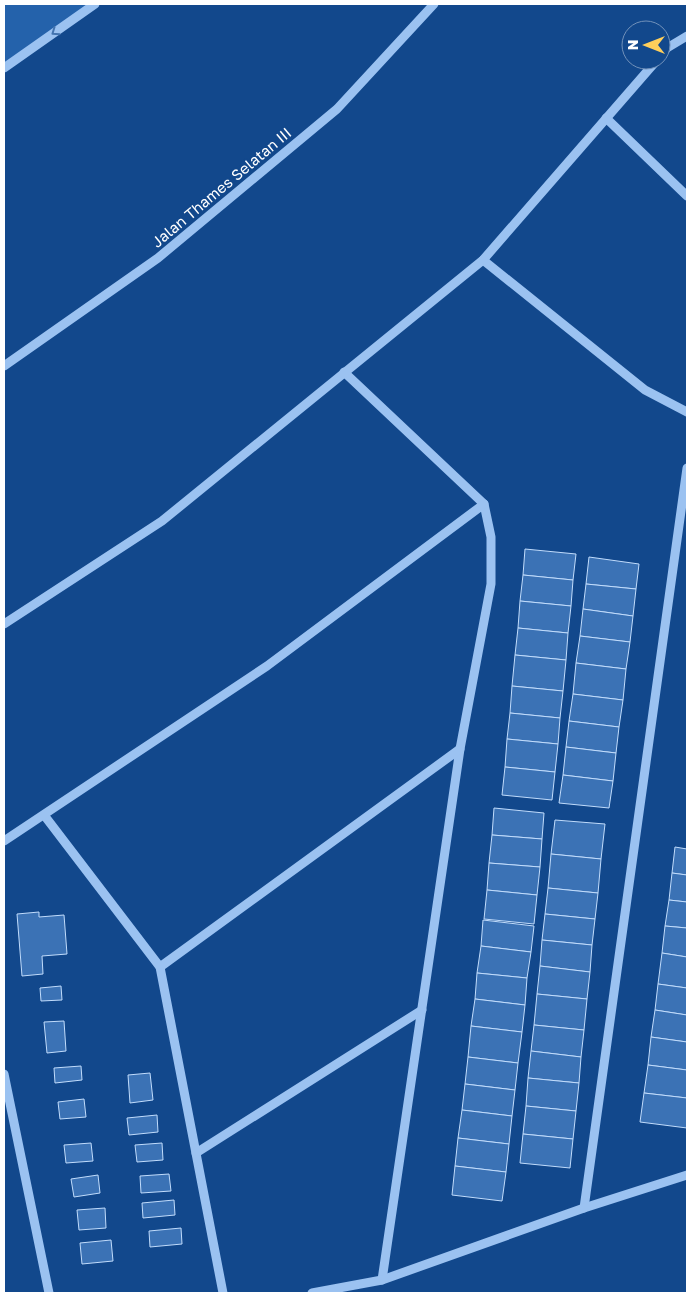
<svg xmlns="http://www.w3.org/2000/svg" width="691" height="1297" font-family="'Golos Text',sans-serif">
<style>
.green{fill:#2462ab}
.building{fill:#3b72b5;stroke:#c1dcfc}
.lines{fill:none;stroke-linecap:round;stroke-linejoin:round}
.minor{stroke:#9bc2f1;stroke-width:9}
.oneway{stroke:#4273af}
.labels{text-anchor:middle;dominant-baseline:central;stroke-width:4;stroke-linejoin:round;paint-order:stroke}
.street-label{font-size:15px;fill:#fff;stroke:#12488c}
</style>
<rect width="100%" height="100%" fill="#12488c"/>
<path class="green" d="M 4,4 L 95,4 L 4,68 Z"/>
<g class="building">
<path d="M 525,549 L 576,554 L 573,580 L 523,575 Z"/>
<path d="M 589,557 L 639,564 L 636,589 L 586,584 Z"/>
<path d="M 523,575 L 573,580 L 571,606 L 520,601 Z"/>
<path d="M 586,584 L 636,589 L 633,616 L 583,609 Z"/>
<path d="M 520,601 L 571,606 L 568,633 L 518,628 Z"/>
<path d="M 583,609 L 633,616 L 630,642 L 580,636 Z"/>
<path d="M 518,628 L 568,633 L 566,660 L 515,655 Z"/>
<path d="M 580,636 L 630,642 L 626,669 L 576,663 Z"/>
<path d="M 515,655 L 566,660 L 563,691 L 512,686 Z"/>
<path d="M 576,663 L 626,669 L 623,700 L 573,694 Z"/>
<path d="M 512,686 L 563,691 L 560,718 L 510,713 Z"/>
<path d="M 573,694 L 623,700 L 619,727 L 569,721 Z"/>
<path d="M 510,713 L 560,718 L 558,744 L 507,739 Z"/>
<path d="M 569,721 L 619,727 L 616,753 L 566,747 Z"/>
<path d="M 507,739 L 558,744 L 555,772 L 505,767 Z"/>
<path d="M 566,747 L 616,753 L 613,781 L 563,775 Z"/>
<path d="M 505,767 L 555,772 L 552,800 L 502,795 Z"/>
<path d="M 563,775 L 613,781 L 609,808 L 559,803 Z"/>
<path d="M 494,808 L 544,813 L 542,839 L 492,835 Z"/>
<path d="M 555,820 L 605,824 L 601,859 L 551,854 Z"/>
<path d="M 492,835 L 542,839 L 540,867 L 489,863 Z"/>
<path d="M 675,847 L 687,849 L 687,875 L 672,873 Z"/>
<path d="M 551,854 L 601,859 L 598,893 L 548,888 Z"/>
<path d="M 489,863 L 540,867 L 537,895 L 487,890 Z"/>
<path d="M 672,873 L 687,875 L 687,902 L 669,900 Z"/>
<path d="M 548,888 L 598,893 L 595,919 L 545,914 Z"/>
<path d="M 487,890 L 537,895 L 534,924 L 484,919 Z"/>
<path d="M 669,900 L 687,902 L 687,928 L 665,926 Z"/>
<path d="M 39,912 L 39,917 L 64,915 L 67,954 L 42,956 L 43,974 L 22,976 L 17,914 Z"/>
<path d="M 545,914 L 595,919 L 592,945 L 542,940 Z"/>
<path d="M 483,920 L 534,926 L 531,952 L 481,946 Z"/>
<path d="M 665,926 L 687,928 L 687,957 L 662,953 Z"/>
<path d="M 542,940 L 592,945 L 590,972 L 540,966 Z"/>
<path d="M 481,946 L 531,952 L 527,978 L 477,973 Z"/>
<path d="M 662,953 L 687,957 L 687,988 L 658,984 Z"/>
<path d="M 540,966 L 590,972 L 587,999 L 537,994 Z"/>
<path d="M 477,973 L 527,978 L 525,1005 L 475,999 Z"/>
<path d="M 658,984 L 687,988 L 687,1015 L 655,1010 Z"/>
<path d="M 61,986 L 62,1000 L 41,1001 L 40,988 Z"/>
<path d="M 537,994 L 587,999 L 584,1030 L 534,1025 Z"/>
<path d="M 475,999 L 525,1005 L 522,1032 L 471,1026 Z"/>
<path d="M 655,1010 L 687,1015 L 687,1042 L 651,1037 Z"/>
<path d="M 64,1021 L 66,1051 L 47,1053 L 44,1022 Z"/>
<path d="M 534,1025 L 584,1030 L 581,1057 L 531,1051 Z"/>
<path d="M 471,1026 L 522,1032 L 518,1063 L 468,1057 Z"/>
<path d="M 651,1037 L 687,1042 L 687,1070 L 648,1065 Z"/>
<path d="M 531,1051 L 581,1057 L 579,1083 L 528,1078 Z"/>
<path d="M 468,1057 L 518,1063 L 515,1090 L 465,1084 Z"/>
<path d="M 648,1065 L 687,1070 L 687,1098 L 644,1093 Z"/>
<path d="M 81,1066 L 82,1080 L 55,1083 L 54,1068 Z"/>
<path d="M 150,1073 L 153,1100 L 130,1103 L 128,1075 Z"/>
<path d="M 528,1078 L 579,1083 L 576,1111 L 526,1106 Z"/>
<path d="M 465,1084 L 515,1090 L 512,1116 L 462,1110 Z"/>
<path d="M 644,1093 L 687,1098 L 687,1128 L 640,1122 Z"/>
<path d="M 84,1099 L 86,1117 L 60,1119 L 58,1102 Z"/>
<path d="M 526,1106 L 576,1111 L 573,1139 L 523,1134 Z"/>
<path d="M 462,1110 L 512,1116 L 509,1144 L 458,1138 Z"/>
<path d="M 157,1115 L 158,1132 L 129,1135 L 127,1118 Z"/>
<path d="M 523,1134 L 573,1139 L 570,1168 L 520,1163 Z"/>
<path d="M 458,1138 L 509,1144 L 506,1172 L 455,1166 Z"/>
<path d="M 91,1143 L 93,1161 L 66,1163 L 64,1145 Z"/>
<path d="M 162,1143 L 163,1160 L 137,1162 L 135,1145 Z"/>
<path d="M 455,1166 L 506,1172 L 502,1201 L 452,1195 Z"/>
<path d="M 169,1174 L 171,1191 L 141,1193 L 140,1176 Z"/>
<path d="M 98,1175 L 100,1193 L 74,1197 L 71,1179 Z"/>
<path d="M 174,1200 L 175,1215 L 143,1218 L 142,1203 Z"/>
<path d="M 105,1208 L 106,1228 L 79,1230 L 77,1210 Z"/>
<path d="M 181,1228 L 182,1244 L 150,1247 L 149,1231 Z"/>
<path d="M 111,1240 L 113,1261 L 82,1264 L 80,1243 Z"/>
</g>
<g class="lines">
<g class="minor">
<path d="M 661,55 L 667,48 L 687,36"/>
<path d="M 4,68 L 95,4"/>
<path d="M 606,118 L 687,196"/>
<path d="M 483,260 L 645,390 L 687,412"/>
<path d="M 4,366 L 158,258 L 337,109 L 434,4"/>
<path d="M 344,372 L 484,504 L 491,537 L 491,584 L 460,749 L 382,1280"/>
<path d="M 4,624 L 162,521 L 483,260 L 657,60"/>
<path d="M 44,815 L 160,967 L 223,1293"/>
<path d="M 4,841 L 267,666 L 484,504"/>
<path d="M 160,967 L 460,749"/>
<path d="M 4,1074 L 49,1293"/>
<path d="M 196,1153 L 422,1010"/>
<path d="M 584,1208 L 687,468"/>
<path d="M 312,1293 L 382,1280 L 584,1208 L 687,1175"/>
</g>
</g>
<defs><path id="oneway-chevron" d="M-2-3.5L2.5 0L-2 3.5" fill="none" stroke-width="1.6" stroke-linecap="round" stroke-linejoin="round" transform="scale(1.25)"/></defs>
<use class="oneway" href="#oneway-chevron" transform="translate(55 32) rotate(145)"/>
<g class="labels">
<g class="street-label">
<text transform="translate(221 187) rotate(-40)">Jalan Thames Selatan III</text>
</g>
</g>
<rect width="691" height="1297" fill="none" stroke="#ffffff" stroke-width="10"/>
<g transform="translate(646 45) rotate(270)"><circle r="24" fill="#12488c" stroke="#7191ba"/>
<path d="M0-4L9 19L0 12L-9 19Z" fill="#ffcf5b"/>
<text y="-8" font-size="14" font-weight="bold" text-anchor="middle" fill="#ffffff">N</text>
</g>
</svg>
